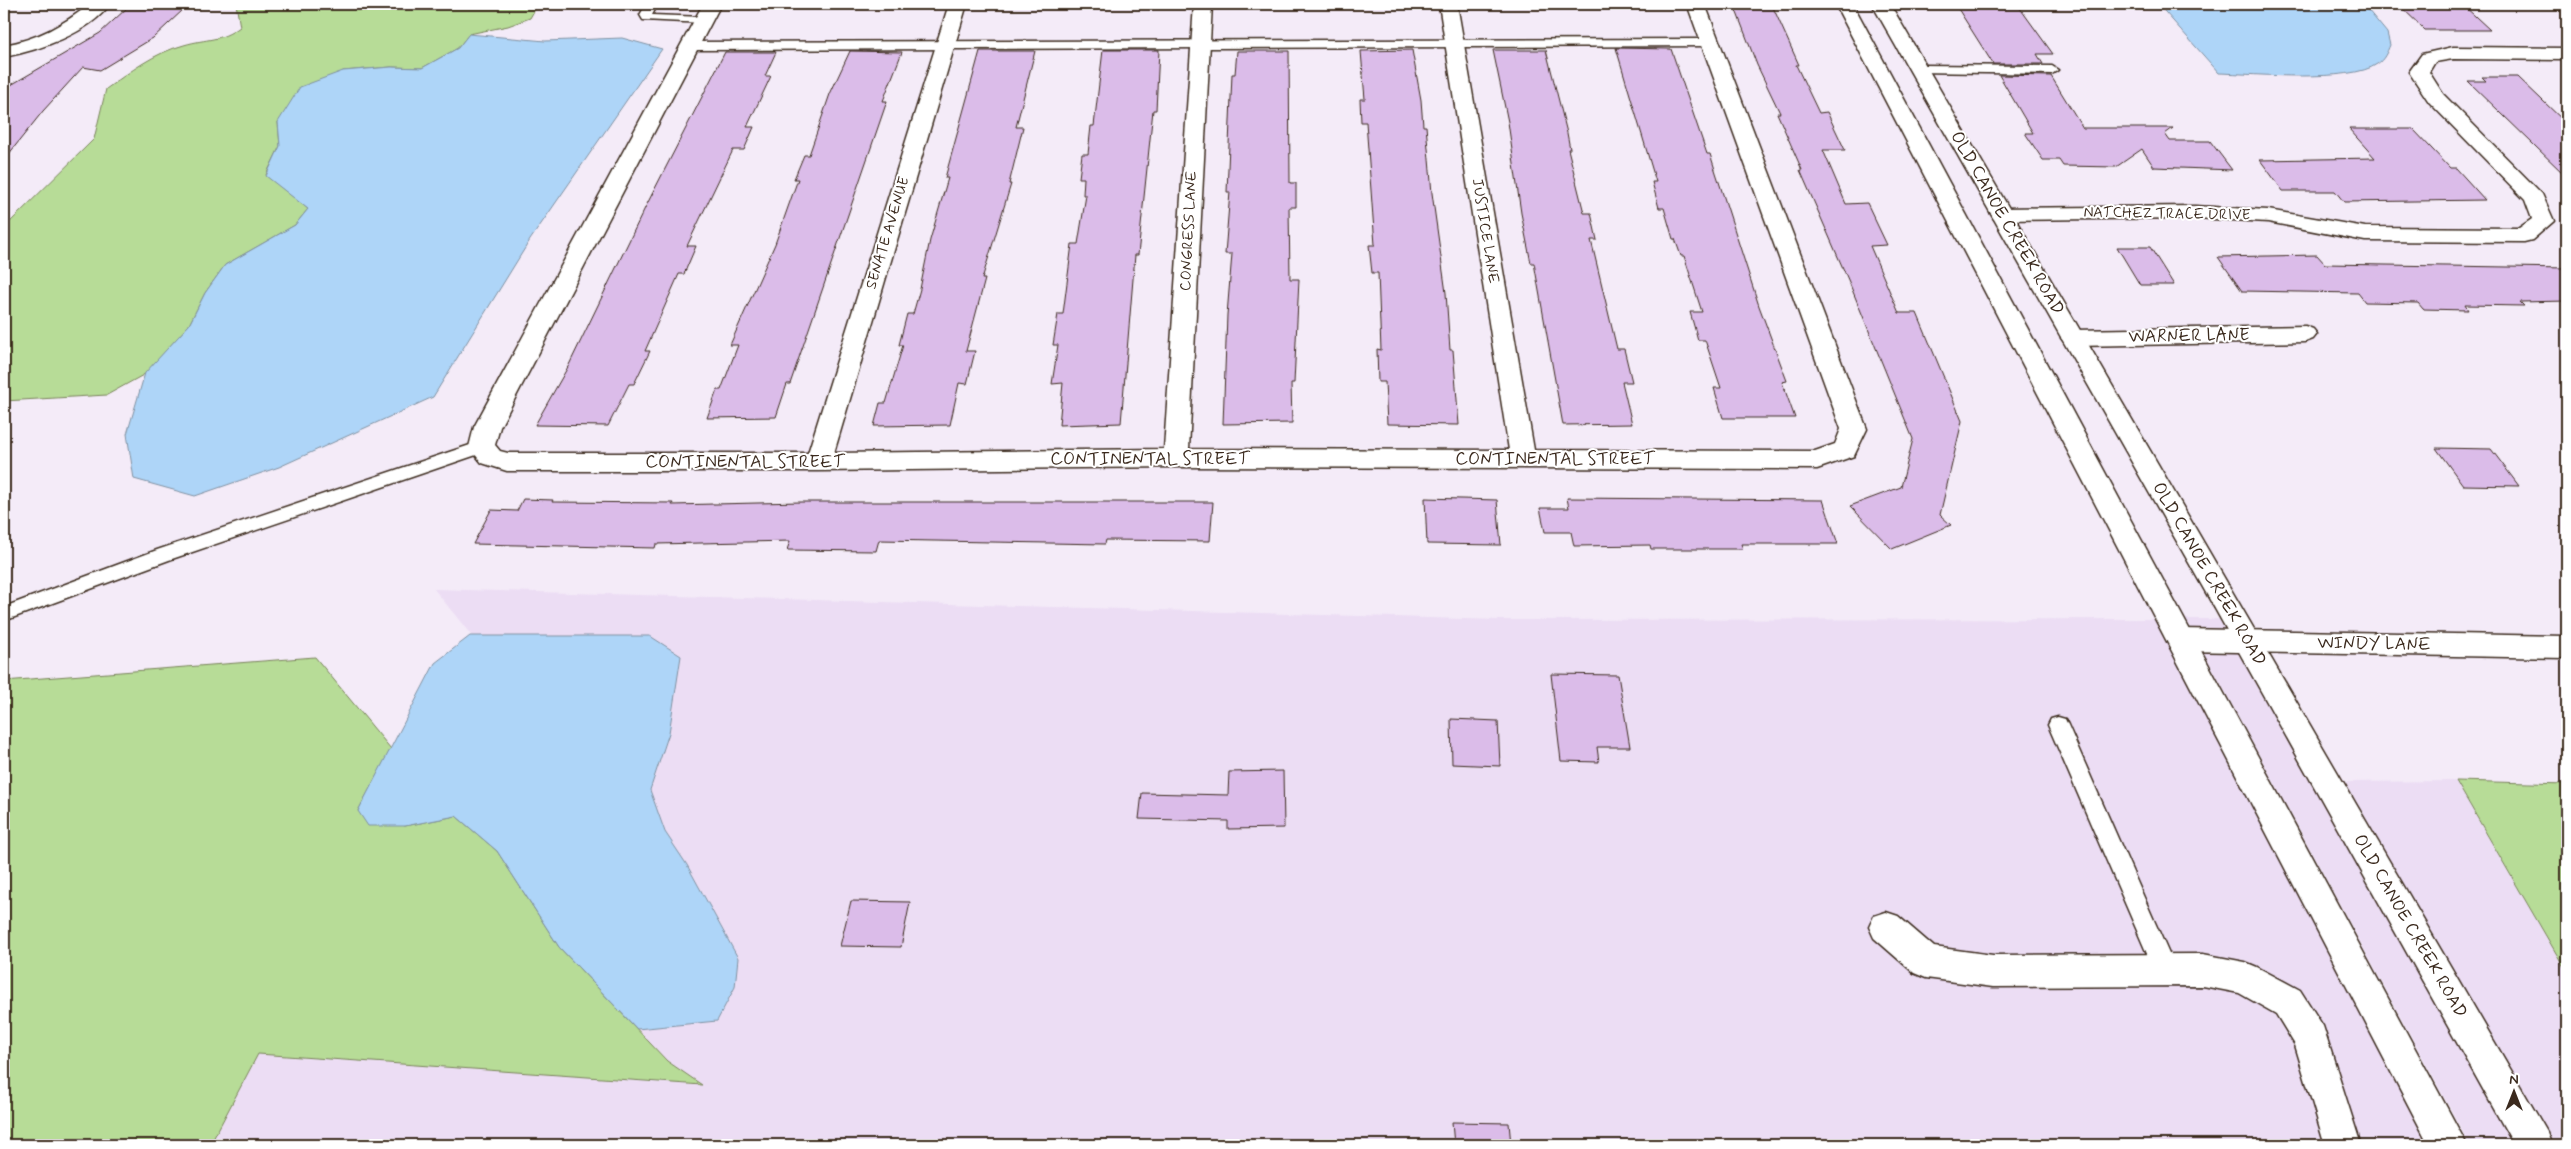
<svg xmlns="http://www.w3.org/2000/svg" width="2571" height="1149" font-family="Mynerve,sans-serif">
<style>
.built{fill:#ecddf4}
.green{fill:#b7dc97;stroke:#79835a}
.water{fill:#aed5f8;stroke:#8091a1}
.building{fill:#dbbce9;stroke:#3b2a1e}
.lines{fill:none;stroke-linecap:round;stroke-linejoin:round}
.lane-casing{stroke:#3b2a1e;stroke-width:3}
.street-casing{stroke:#3b2a1e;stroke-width:3}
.secondary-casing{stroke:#3b2a1e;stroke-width:3}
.lane{fill:#fff;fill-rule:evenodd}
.street{fill:#fff;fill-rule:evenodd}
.secondary{fill:#fff;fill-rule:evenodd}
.labels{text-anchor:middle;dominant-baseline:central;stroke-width:4;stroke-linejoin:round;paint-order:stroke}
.far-street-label{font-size:15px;fill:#3b2a1e;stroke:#fff}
.street-label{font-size:18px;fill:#3b2a1e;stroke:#fff}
</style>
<rect width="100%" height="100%" fill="#f4ebf8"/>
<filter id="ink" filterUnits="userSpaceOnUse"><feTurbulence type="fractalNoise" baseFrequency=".02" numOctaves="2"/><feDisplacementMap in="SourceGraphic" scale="10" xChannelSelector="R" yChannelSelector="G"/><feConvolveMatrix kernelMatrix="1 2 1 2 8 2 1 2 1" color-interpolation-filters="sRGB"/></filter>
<g filter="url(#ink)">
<g class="built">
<path d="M 434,589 L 1500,620 L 2155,619 L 2429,1145 L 210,1145 L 258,1054 L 701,1085 L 667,1061 L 637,1029 L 717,1021 L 735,987 L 738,958 L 687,865 L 665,832 L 650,790 L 669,733 L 650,636 L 472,636 Z"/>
<path d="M 2186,619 L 2219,619 L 2514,1145 L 2470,1145 Z"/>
<path d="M 2456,781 L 2567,972 L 2567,1145 L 2555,1145 L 2345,782 Z"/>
</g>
<g class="green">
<path d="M 236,4 L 538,4 L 530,18 L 508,26 L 469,34 L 458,48 L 422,68 L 391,67 L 343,71 L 278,122 L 280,146 L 266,175 L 308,209 L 295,225 L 225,265 L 205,293 L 189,325 L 145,374 L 107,395 L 4,401 L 4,228 L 94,139 L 106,89 C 131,71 154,53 184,45 C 208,38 219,42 240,27 Z"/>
<path d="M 315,657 L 391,749 L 358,811 L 405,826 L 456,816 L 497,851 L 559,947 L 667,1061 L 702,1085 L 258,1054 L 210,1145 L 4,1145 L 4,681 Z"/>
<path d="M 2456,781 L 2567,784 L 2567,972 Z"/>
</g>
<g class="water">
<path d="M 2158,4 L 2363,4 L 2387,33 L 2390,45 C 2387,52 2384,60 2377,64 C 2351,83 2254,74 2219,73 Z"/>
<path d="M 469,34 L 545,41 L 622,38 L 662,49 L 530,240 L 433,397 L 279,467 L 195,496 L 134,479 L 127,434 L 145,373 L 189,325 L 205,293 L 225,265 L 295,225 L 308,209 L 266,176 L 280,146 L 278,122 L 300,87 L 343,71 L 391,67 L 422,68 L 458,48 Z"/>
<path d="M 470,636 L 650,636 L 681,656 L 669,733 L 650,790 L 665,832 L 687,865 L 738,958 L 735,987 L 717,1021 L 637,1029 L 559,947 L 497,851 L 456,816 L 405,826 L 368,826 L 358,811 L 435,663 Z"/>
</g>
<g class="building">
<path d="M 1955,4 L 2017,4 L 2053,54 L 2037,54 L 2043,64 L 1993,64 Z"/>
<path d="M 2398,4 L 2462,4 L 2490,30 L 2425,30 Z"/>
<path d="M 1734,5 L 1772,5 L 1799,65 L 1796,65 L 1819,113 L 1827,112 L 1845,150 L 1823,150 L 1846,204 L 1867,203 L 1887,245 L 1870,246 L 1899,313 L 1917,313 L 1962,421 L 1940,515 L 1951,525 L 1892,549 L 1850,506 L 1901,487 L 1913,439 L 1849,282 L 1800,170 L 1802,170 L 1777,113 L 1780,113 L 1757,65 Z"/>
<path d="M 127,8 L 184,9 L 153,38 L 100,70 L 83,67 L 43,111 L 4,160 L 4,89 L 100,33 Z"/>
<path d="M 1616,48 L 1671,49 L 1707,154 L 1710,154 L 1759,306 L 1787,381 L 1782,382 L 1795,418 L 1723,418 L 1714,388 L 1721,388 L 1705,340 L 1698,340 L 1690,312 L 1702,312 L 1684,256 L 1681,256 L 1675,239 L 1673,239 L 1664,208 L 1659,208 L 1652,182 L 1656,182 Z"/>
<path d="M 1103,50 L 1159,50 L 1156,110 L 1153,110 L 1138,255 L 1135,255 L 1121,423 L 1059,425 L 1063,383 L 1052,384 L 1058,345 L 1053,345 L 1058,314 L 1063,314 L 1072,244 L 1078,244 L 1086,195 L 1083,195 L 1084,178 L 1079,178 L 1082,154 L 1088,154 L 1091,126 L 1094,126 Z"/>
<path d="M 1412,50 L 1421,100 L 1423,126 L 1426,126 L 1432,193 L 1446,293 L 1450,350 L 1453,350 L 1459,425 L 1387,424 L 1385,382 L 1378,382 L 1377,349 L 1381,350 L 1378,273 L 1372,273 L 1369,245 L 1375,245 L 1366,122 L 1361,122 L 1360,99 L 1365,99 L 1361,51 Z"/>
<path d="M 1493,50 L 1546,50 L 1567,133 L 1570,149 L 1568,149 L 1584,213 L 1591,213 L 1597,240 L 1591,240 L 1617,349 L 1624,349 L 1632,382 L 1622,382 L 1632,424 L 1563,425 L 1534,263 L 1531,263 L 1521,213 L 1508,122 Z"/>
<path d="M 850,51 L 902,52 L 883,101 L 887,101 L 790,384 L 787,384 L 776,417 L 707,418 L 717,390 L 721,390 L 738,345 L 730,345 L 775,244 L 798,179 L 794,179 L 804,155 L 809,155 L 830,94 Z"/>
<path d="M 980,51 L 1035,51 L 1016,127 L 1023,127 L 1009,184 L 1011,184 L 982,279 L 985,279 L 966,351 L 975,351 L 967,384 L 959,383 L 950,425 L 874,426 L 880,403 L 886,403 L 903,345 L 899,345 L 907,314 L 913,314 L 920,289 L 930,240 L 948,178 L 945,178 Z"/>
<path d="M 1237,51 L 1289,51 L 1290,183 L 1296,183 L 1296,207 L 1289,207 L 1290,279 L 1299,279 L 1294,383 L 1291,383 L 1292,423 L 1223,424 L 1227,315 L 1232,254 L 1225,254 L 1230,192 L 1227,192 L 1232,74 L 1235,74 Z"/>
<path d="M 725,52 L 776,52 L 765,76 L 771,76 L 747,127 L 754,127 L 744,150 L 733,150 L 687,246 L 696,246 L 684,274 L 679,274 L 645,351 L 650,351 L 634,384 L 629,384 L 608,426 L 535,425 L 569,365 L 645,208 Z"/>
<path d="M 1999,75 L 2051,76 L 2083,128 L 2173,128 L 2165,134 L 2170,141 L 2210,141 L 2232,170 L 2154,167 L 2142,149 L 2116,167 L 2063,166 L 2059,160 L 2043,160 L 2025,133 L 2033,133 Z"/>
<path d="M 2482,77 L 2518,77 L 2567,124 L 2567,177 L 2468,81 L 2486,81 Z"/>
<path d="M 2349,129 L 2413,129 L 2450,168 L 2456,168 L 2485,200 L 2344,202 L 2335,191 L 2283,191 L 2260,160 L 2375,158 Z"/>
<path d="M 2117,247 L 2150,247 L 2174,285 L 2140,285 Z"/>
<path d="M 2317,255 L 2325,264 L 2567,268 L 2567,301 L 2520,302 L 2524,306 L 2465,305 L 2468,310 L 2423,309 L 2418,303 L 2365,302 L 2358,293 L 2242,291 L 2218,257 Z"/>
<path d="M 2436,448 L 2491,449 L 2519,486 L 2463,485 Z"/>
<path d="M 1425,498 L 1497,500 L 1501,545 L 1427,544 Z"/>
<path d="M 1567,498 L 1823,500 L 1838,544 L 1741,544 L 1743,549 L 1651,549 L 1650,545 L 1574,546 L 1571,532 L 1545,532 L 1540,508 L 1569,508 Z"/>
<path d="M 523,499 L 553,500 L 552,502 L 673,503 L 672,505 L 801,502 L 1213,502 L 1210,541 L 1106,540 L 1105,544 L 879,540 L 876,551 L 787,550 L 790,541 L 656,544 L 655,548 L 473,544 L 491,510 L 517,511 Z"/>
<path d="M 1551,674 L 1618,675 L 1630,747 L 1597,747 L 1599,762 L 1561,761 Z"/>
<path d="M 1451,719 L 1498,721 L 1500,766 L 1452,764 Z"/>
<path d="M 1283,771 L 1284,828 L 1228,829 L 1228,821 L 1139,819 L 1142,793 L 1228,795 L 1229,772 Z"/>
<path d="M 851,901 L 910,902 L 901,947 L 840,946 Z"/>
<path d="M 1452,1122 L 1509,1123 L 1511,1145 L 1454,1145 Z"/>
</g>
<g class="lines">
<g class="lane-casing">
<g id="lane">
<path d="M 646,4 L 658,4 L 652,15 L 704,17 L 710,20 L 704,23 L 643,20 L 640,15 Z"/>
<path d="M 1710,39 L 1714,40 L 1714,46 L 690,50 L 684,46 L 690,42 Z"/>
<path d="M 1919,65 L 2052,66 L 2058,70 L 2052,74 L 1915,72 L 1913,69 Z"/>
<path d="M 482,441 L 488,443 L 490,447 L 488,451 L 169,560 L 4,621 L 4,607 L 157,550 Z"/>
<path d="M 2058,717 L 2065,719 L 2068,725 L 2176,970 L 2173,977 L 2165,980 L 2157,977 L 2154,970 L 2048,725 L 2051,719 Z"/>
</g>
</g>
<g class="street-casing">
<g id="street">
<path d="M 90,4 L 110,4 C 90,33 37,51 4,57 L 4,45 C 38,39 63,25 90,4 Z"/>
<path d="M 703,4 L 721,4 L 500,427 L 495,445 L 500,451 L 508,453 L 808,453 L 949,4 L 967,4 L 834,453 L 1164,449 L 1194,4 L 1212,4 L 1189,449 L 1509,450 L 1439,4 L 1457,4 L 1534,450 L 1815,451 L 1835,444 L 1841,429 L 1687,4 L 1705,4 L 1867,429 L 1854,456 L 1817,469 L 1176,467 L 818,471 L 507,471 L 482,463 L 469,447 L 474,427 Z"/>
<path d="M 2453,47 L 2567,48 L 2567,60 L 2453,59 L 2435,62 L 2429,72 L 2443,94 L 2542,194 L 2554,221 L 2532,240 L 2524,242 L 2365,241 L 2268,222 L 2195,218 L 2002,220 L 1994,219 L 1991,214 L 1994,209 L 2002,208 L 2195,206 L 2268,210 L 2365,227 L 2519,228 L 2532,219 L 2525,200 L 2429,102 L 2409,72 L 2422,54 Z"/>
<path d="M 2305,326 L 2313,329 L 2317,334 L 2313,339 L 2305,342 L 2073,346 L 2065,343 L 2061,338 L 2065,333 L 2073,330 Z"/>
<path d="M 2181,629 L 2567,636 L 2567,658 L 2181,651 L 2171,648 L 2167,640 L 2171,632 Z"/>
<path d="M 1886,912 L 1898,916 L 1934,947 L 1993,955 L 2203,954 L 2245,962 L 2257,967 L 2300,990 L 2323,1026 L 2361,1145 L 2325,1145 L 2295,1045 L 2276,1014 L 2239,993 L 2203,986 L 1993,987 L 1926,978 L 1914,973 L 1874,938 L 1869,927 L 1874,916 Z"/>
</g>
</g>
<g class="secondary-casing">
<g id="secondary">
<path d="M 1835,4 L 1853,4 L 2467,1145 L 2429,1145 Z"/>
<path d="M 1872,4 L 1890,4 L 2547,1132 L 2552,1145 L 2514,1145 L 2214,607 Z"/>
</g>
</g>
<use href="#lane" class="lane"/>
<use href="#street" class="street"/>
<use href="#secondary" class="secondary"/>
</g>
</g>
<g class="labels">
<g class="far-street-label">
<text transform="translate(2167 214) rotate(1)">NATCHEZ TRACE DRIVE</text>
<text transform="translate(1189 231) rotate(-87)">CONGRESS LANE</text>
<text transform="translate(1485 231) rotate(81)">JUSTICE LANE</text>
<text transform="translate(888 233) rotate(-73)">SENATE AVENUE</text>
</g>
<g class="street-label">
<text transform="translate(2007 223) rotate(60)">OLD CANOE CREEK ROAD</text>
<text transform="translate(2189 336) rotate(-1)">WARNER LANE</text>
<text x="1150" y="459">CONTINENTAL STREET</text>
<text x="1555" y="459">CONTINENTAL STREET</text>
<text x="745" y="462">CONTINENTAL STREET</text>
<text transform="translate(2209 574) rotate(60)">OLD CANOE CREEK ROAD</text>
<text transform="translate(2374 644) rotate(1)">WINDY LANE</text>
<text transform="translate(2410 926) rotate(60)">OLD CANOE CREEK ROAD</text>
</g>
</g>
<rect width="2571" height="1149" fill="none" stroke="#fff" stroke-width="20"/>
<rect x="10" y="10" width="2551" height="1129" fill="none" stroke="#3b2a1e" stroke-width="2" filter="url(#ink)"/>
<g transform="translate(2514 1092)" stroke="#ffffff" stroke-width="4" paint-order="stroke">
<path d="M0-4L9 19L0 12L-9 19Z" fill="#3b2a1e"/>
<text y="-8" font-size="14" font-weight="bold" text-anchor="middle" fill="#3b2a1e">N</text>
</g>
</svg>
